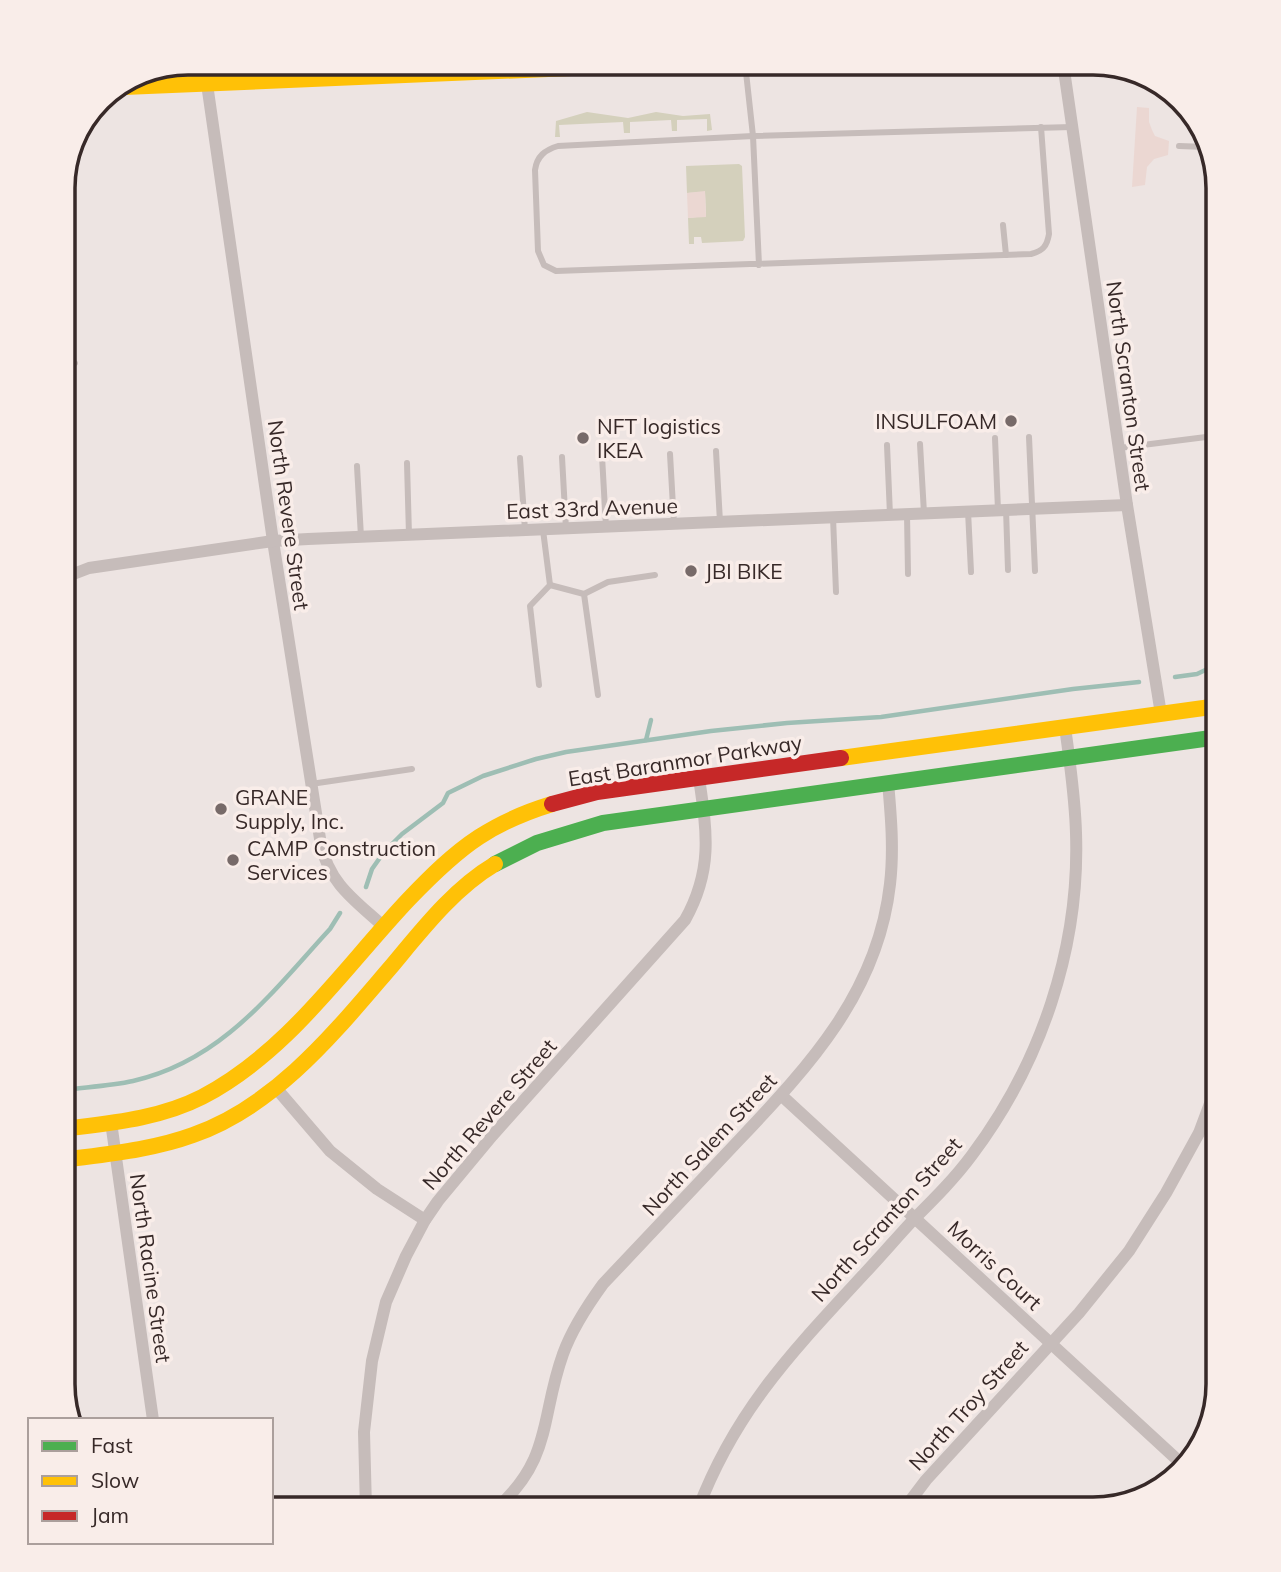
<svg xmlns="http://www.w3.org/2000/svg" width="1281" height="1572" font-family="Mulish,sans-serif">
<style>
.green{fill:#d4d0bc}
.plaza{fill:#ebd7d2}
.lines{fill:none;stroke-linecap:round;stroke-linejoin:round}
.stream{stroke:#9ebeb4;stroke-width:4.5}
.lane{stroke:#c6bcba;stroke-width:6}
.street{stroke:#c6bcba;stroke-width:12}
.fast{stroke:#4caf50;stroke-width:16}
.slow{stroke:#ffc107;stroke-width:16}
.jam{stroke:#c62828;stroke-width:16}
.poi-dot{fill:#776a69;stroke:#f9ede9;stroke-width:2.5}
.labels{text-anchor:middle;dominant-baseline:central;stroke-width:7;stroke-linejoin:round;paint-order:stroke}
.street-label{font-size:21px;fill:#372928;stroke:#f9ede9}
.poi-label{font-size:21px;fill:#372928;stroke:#f9ede9;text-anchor:start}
.rim{fill:none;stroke:#372928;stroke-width:3.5}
</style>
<rect width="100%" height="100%" fill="#ede4e2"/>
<g class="green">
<path d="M 188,63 L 549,63 L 144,80 Z"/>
<path d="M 587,112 L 628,118 L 656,112 L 683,116 L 710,114 L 712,130 L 707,131 L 707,119 L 677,120 L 677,131 L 672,131 L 671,120 L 630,122 L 630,133 L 624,133 L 623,122 L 559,125 L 560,137 L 555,137 L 556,121 Z"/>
<path d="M 739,164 L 742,166 L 745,237 L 743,241 L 702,243 L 701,237 L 694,237 L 694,244 L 689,244 L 688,218 L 706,216 L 705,192 L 687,193 L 686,166 Z"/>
</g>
<g class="plaza">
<path d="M 1137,107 L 1149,108 L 1149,122 L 1152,130 L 1155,136 L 1169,141 L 1168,155 L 1154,159 L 1147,167 L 1145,185 L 1132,187 Z"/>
<path d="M 705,191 L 706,217 L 688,218 L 687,193 Z"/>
</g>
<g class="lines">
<g class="stream">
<path d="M 1175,677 L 1197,674 L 1218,664"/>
<path d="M 646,740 L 651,720"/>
<path d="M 366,887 L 372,869 L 384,852 L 402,834 L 443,803 L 448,793 L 483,776 L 536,759 L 566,752 L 711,731 L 787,723 L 881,717 L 1073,689 L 1139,682"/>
<path d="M 63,1090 C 86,1087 110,1086 133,1081 C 222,1061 272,992 330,929 L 340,913"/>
</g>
<g class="lane">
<path d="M 745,63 L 753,136 L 1072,127"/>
<path d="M 1179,146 L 1206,147"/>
<path d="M 1003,225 L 1006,255"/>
<path d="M 759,265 L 753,136 L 558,146 C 545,150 537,156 535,170 L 538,251 L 544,265 L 556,271 L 1031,254 C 1043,251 1047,246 1049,234 L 1041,127"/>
<path d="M 63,365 L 75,363"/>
<path d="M 1029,437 L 1035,571"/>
<path d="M 995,438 L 998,510"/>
<path d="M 920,444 L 924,513"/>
<path d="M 887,445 L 890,515"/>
<path d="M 1119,448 L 1206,437 L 1218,438"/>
<path d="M 716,451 L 720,522"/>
<path d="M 670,454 L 674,524"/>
<path d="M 602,456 L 606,527"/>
<path d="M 562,457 L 566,529"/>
<path d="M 520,458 L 525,530"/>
<path d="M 407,463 L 409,535"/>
<path d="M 357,466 L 361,537"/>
<path d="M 1006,509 L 1008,570"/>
<path d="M 968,511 L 971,572"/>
<path d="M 907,514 L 908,574"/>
<path d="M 833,517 L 836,592"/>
<path d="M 550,585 L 584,594 L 598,695"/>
<path d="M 584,594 L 608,582 L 655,575"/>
<path d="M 539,685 L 530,606 L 550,585 L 543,530"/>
<path d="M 311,784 L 412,769"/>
</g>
<g class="street">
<path d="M 1063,63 L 1127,505 L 1161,714"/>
<path d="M 207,84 L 273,541 L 321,845 C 330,885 356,901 384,927"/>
<path d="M 63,578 L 89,568 L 273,541 L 308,539 L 1127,505"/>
<path d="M 276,1088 L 330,1151 L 377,1189 L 425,1220"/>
<path d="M 781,1095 L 1183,1465"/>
<path d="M 111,1122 L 153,1420"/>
<path d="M 366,1509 L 364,1432 L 372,1361 L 386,1302 L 406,1256 L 425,1220 L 438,1201 L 492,1136 L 685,920 C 713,870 707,832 699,778"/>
<path d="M 496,1509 C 553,1458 540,1418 563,1354 C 572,1329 587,1306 603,1284 C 648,1236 694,1188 739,1140 C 810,1065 878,992 890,884 C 894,850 891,816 888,782"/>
<path d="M 698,1509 C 736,1409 794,1350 865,1273 C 882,1255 898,1236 915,1218 C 935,1198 955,1178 972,1155 C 1041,1063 1080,948 1076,833 C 1075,797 1070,762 1065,727"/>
<path d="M 904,1509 L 926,1480 L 1079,1313 L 1129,1251 L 1166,1193 L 1199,1133 L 1218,1082"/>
</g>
<path class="fast" d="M 495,864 L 537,843 L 603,823 L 1218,737"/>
<g class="slow">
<path d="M 124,87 L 687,63"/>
<path d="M 841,758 L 1218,706"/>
<path d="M 63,1129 C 110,1123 159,1119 202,1097 C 288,1052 343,969 408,900 C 430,877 453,854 479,837 C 502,822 526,812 552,804"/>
<path d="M 63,1160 C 107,1154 152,1150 193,1135 C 276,1106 335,1032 390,968 C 421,931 453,889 495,864"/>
</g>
<path class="jam" d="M 552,804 L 597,792 L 841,758"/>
</g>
<g class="poi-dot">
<circle cx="1011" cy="421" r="7"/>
<circle cx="583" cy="438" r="7"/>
<circle cx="691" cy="571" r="7"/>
<circle cx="221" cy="809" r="7"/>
<circle cx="233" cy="860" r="7"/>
</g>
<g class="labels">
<g class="street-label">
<text transform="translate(1129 386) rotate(82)">North Scranton Street</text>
<text transform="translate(592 508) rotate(-2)">East 33rd Avenue</text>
<text transform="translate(289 515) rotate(82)">North Revere Street</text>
<text transform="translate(685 760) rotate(-9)">East Baranmor Parkway</text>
<text transform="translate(489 1114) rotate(-49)">North Revere Street</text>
<text transform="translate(709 1144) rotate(-47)">North Salem Street</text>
<text transform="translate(886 1219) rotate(-48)">North Scranton Street</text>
<text transform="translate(995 1265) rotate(43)">Morris Court</text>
<text transform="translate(151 1268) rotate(82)">North Racine Street</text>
<text transform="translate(968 1405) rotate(-48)">North Troy Street</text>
</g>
<g class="poi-label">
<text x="997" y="421" text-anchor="end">INSULFOAM</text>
<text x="597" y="426">NFT logistics<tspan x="597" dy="24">IKEA</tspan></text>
<text x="705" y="571">JBI BIKE</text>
<text x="235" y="797">GRANE<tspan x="235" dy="24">Supply, Inc.</tspan></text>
<text x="247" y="848">CAMP Construction<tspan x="247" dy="24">Services</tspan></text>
</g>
</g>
<path d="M0 0H1281V1572H0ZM188 75H1093A113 113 0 0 1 1206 188V1384A113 113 0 0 1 1093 1497H188A113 113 0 0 1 75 1384V188A113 113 0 0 1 188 75Z" fill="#f9ede9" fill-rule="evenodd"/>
<path class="rim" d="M188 75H1093A113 113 0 0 1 1206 188V1384A113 113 0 0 1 1093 1497H188A113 113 0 0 1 75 1384V188A113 113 0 0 1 188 75Z"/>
<rect x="28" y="1418" width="245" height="126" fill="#f9ede9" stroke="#ab9f9c" stroke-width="2"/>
<rect x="42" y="1441" width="35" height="10" fill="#4caf50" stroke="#ab9f9c" stroke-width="2"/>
<text x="91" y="1453" font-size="21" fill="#372928">Fast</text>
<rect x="42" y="1476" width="35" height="10" fill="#ffc107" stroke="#ab9f9c" stroke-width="2"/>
<text x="91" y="1488" font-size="21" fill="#372928">Slow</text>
<rect x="42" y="1511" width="35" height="10" fill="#c62828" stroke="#ab9f9c" stroke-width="2"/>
<text x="91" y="1523" font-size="21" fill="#372928">Jam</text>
</svg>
